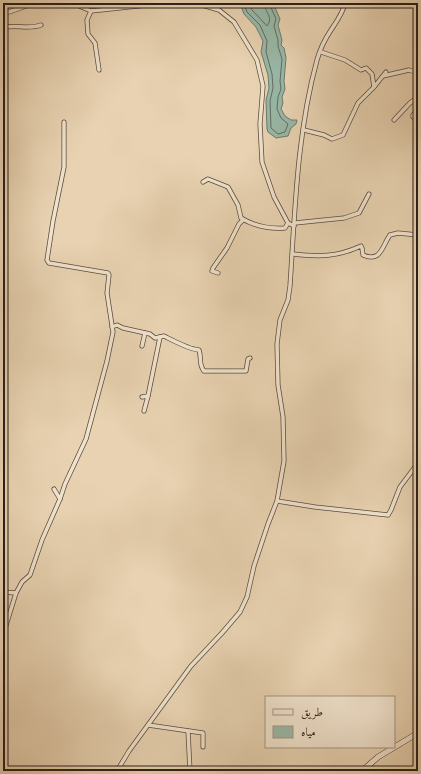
<svg xmlns="http://www.w3.org/2000/svg" width="421" height="774" font-family="Cardo,Amiri,serif">
<style>
.water{fill:#98b8a7;stroke:#6c7b6e}
.lines{fill:none;stroke-linecap:round;stroke-linejoin:round}
.shore{stroke:#626c60;stroke-width:1}
.street-casing{stroke:#5a4c3e;stroke-width:5}
.secondary-casing{stroke:#2b1f18;stroke-width:6}
.street{stroke:#f0e2cc;stroke-width:3.5}
.secondary{stroke:#f0e2cc;stroke-width:5}
</style>
<rect width="100%" height="100%" fill="#e8d2b1"/>
<filter id="stains"><feTurbulence type="fractalNoise" baseFrequency=".005" numOctaves="4"/><feColorMatrix values="0 0 0 0 .2 0 0 0 0 .09 0 0 0 0 .02 0 0 0 .5 -.17"/></filter>
<radialGradient id="worn" r=".72"><stop offset=".6" stop-color="#630" stop-opacity="0"/><stop offset="1" stop-color="#630" stop-opacity=".3"/></radialGradient>
<path class="water" d="M 240,3 L 273,3 L 280,19 L 278,25 L 282,40 L 281,45 L 284,48 L 286,58 L 284,81 L 285,89 L 282,97 L 283,103 L 281,109 L 285,116 L 291,120 L 297,120 L 296,124 L 291,128 L 288,136 L 276,138 L 268,132 L 267,129 L 266,100 L 269,88 L 268,75 L 261,52 L 263,41 L 256,27 L 244,14 Z"/>
<g class="lines">
<g class="shore">
<path d="M 244,3 L 247,12 L 260,25 L 267,41 L 266,52 L 272,74 L 273,88 L 270,101 L 271,128 L 278,134 L 285,132 L 288,124 L 281,118 L 277,109 L 278,97 L 281,89 L 280,81 L 282,59 L 278,46 L 278,40 L 274,26 L 276,19 L 269,3"/>
<path d="M 249,3 L 252,10 L 267,26 C 274,17 265,13 264,3"/>
</g>
<g class="street-casing">
<g id="street">
<path d="M 72,3 L 91,11 L 157,4 L 193,3"/>
<path d="M 195,3 L 219,10 L 234,22 L 257,60 L 263,86 L 260,124 L 262,162 L 274,197 L 288,223 L 294,226"/>
<path d="M 91,11 L 87,20 L 88,34 L 95,43 L 99,70"/>
<path d="M 3,14 L 35,3"/>
<path d="M 3,28 C 16,24 28,30 41,25"/>
<path d="M 321,52 L 345,60 L 361,70 L 366,68 L 372,74 L 374,87 L 386,72"/>
<path d="M 383,76 L 409,70 L 418,73"/>
<path d="M 413,117 L 413,115 L 418,109"/>
<path d="M 394,120 L 410,103 L 418,97"/>
<path d="M 304,130 L 324,135 L 332,139 L 343,135 L 358,103 L 374,87"/>
<path d="M 203,182 L 208,179 L 228,187 L 238,205 L 241,218 C 254,226 269,229 285,228 L 288,223"/>
<path d="M 295,223 L 344,218 L 359,213 L 369,194"/>
<path d="M 293,254 C 319,257 337,257 361,246 L 362,248 L 363,255 C 381,263 382,246 390,235 L 398,233 L 418,235"/>
<path d="M 218,273 L 212,271 L 213,268 L 227,248 L 239,224 L 243,220"/>
<path d="M 112,327 L 117,325 L 123,328 L 150,334 L 155,338 L 164,336 C 174,341 188,349 199,350 C 202,358 198,364 204,371 L 246,371 L 248,359 L 250,358"/>
<path d="M 142,346 L 145,333"/>
<path d="M 142,397 L 148,396 L 160,337"/>
<path d="M 144,411 L 148,396"/>
<path d="M 54,489 L 60,499"/>
<path d="M 277,501 L 315,507 L 388,515 L 391,510 L 400,487 L 418,463"/>
<path d="M 3,592 L 16,593"/>
<path d="M 3,635 L 16,593 L 22,582 L 30,575 L 42,540 L 60,499 L 65,484 L 86,439 L 107,361 L 113,332 L 107,293 L 109,275 L 108,273 L 49,263 L 47,260 L 53,221 L 64,167 L 64,122"/>
<path d="M 148,725 L 203,733 L 203,747"/>
<path d="M 188,731 L 190,771"/>
<path d="M 117,771 L 129,751 L 191,666 L 222,633 L 240,612 L 247,597 L 254,566 L 268,524 L 277,501 L 284,461 L 283,417 L 278,385 L 277,344 L 280,320 L 288,300 L 290,286 C 295,210 297,133 317,60 C 320,49 325,39 331,30 C 337,21 343,13 345,3"/>
</g>
</g>
<g class="secondary-casing">
<path id="secondary" d="M 362,771 L 378,757 L 418,733"/>
</g>
<use href="#street" class="street"/>
<use href="#secondary" class="secondary"/>
</g>
<rect width="421" height="774" fill="none" stroke="#e8d2b1" stroke-width="16"/>
<rect x="4" y="4" width="413" height="766" fill="none" stroke="#2b1f18" stroke-width="2"/>
<rect x="8" y="8" width="405" height="758" fill="none" stroke="#2b1f18"/>
<rect x="265" y="696" width="130" height="52" fill="#f0e2cc" stroke="#a19484"/>
<rect x="273" y="709" width="20" height="6" fill="#f0e2cc" stroke="#a19484"/>
<text x="301" y="716" font-size="12" fill="#2b1f18">طريق</text>
<rect x="273" y="726" width="20" height="12" fill="#98b8a7" stroke="#a19484"/>
<text x="301" y="736" font-size="12" fill="#2b1f18">مياه</text>
<rect width="100%" height="100%" filter="url(#stains)"/>
<rect width="100%" height="100%" fill="url(#worn)"/>
</svg>
